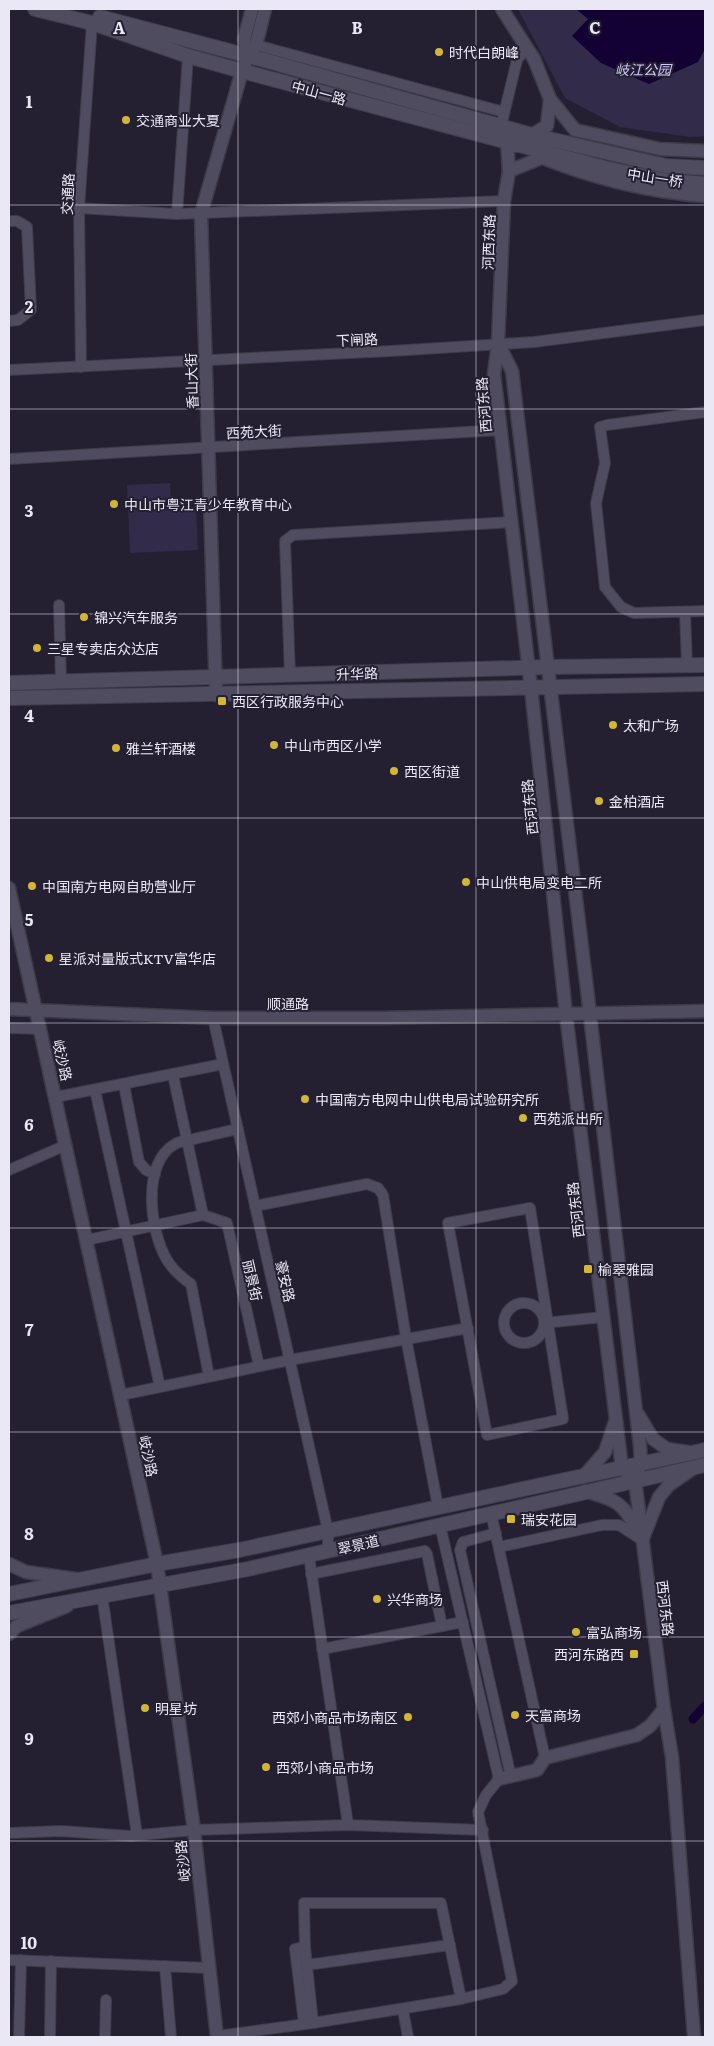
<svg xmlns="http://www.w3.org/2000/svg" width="714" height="2046" font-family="Literata,'Noto Sans SC',serif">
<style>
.green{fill:#322b4a}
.water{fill:#140133}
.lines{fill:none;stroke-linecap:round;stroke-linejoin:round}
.canal{stroke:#140133;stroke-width:9}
.minor-casing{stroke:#3e3b49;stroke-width:12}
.tertiary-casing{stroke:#3e3b49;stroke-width:15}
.secondary-casing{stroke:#3e3b49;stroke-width:16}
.minor{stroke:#504c60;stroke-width:10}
.tertiary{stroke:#504c60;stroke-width:12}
.secondary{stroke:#504c60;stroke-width:14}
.grid{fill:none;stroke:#eae8f4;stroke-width:1;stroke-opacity:0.55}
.poi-dot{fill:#d3b635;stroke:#242032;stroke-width:2}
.labels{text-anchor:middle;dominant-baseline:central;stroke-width:4;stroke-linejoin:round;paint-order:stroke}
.poi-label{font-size:14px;fill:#eae8f4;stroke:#242032;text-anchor:start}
.park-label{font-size:14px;font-style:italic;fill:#d2c8fd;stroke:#242032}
.street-label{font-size:14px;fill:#eae8f4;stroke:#242032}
.grid-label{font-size:16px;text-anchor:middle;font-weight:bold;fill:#eae8f4;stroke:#242032;stroke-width:4;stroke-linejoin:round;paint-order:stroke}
</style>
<rect width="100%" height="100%" fill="#242032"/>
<g class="green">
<path d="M 518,9 L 705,9 L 705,136 L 690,137 L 620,127 L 565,98 Z"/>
<path d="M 170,483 L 171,508 L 196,507 L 198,550 L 130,553 L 127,485 Z"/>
</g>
<path class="water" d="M 576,9 L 705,9 L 705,49 L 698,62 L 649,84 L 601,63 L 572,36 L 588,19 Z"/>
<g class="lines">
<path class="canal" d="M 693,1719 L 705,1706"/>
<g class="minor-casing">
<g id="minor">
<path d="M 256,45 L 504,112"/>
<path d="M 503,118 L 517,60 L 526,47"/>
<path d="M 79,208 L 177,214 L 188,56"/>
<path d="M 177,214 L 504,201"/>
<path d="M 9,221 L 17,221 L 27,227 L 31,310 L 18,320 L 9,321"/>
<path d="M 81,367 L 79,208 L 92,23"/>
<path d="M 9,370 L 391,351 L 534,342 L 705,320"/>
<path d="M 705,412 L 607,425 L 600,427 L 605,463 L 596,503 L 605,587 L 621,607 L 634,613 L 705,611"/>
<path d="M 9,459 L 500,430"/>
<path d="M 59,605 L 61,682"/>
<path d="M 685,612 L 687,666"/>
<path d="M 290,675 L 285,541 L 293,535 L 512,522"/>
<path d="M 213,1018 L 328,1531 L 328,1551"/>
<path d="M 9,1028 L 41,1029"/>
<path d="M 173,1075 L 203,1215 L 227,1223 L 259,1366"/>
<path d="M 124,1085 L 139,1162 L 146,1170 L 155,1174"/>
<path d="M 95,1090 L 160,1387"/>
<path d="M 56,1097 L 223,1064"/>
<path d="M 9,1170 L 66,1145"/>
<path d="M 255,1206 L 367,1184 L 378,1188 L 383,1195 L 406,1338 L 438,1507"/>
<path d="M 530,1208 L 563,1419 L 487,1435 L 448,1223 Z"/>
<path d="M 87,1240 L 203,1215"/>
<circle cx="524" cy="1323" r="20"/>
<path d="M 544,1323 L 603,1317"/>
<path d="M 209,1376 L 191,1284 C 181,1277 173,1270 167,1260 C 150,1232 141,1163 175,1144 C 180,1141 188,1141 194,1139 C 208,1136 223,1132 238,1129"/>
<path d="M 121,1395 L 290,1360 L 468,1328"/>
<path d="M 491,1513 L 545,1758"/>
<path d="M 496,1533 L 463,1542 L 460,1550 L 511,1777"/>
<path d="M 499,1547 L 602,1525 L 619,1525 L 642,1540"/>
<path d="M 309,1556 L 348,1825"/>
<path d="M 311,1574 L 425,1551 L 427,1554 L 442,1626"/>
<path d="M 102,1595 L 137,1835"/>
<path d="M 322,1649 L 463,1622"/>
<path d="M 9,1833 L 61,1831 L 130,1836 L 194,1830 L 348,1825 L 483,1830"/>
<path d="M 305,1947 L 313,2023"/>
<path d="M 9,1960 L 209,1968"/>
<path d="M 307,1965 L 450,1945"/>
<path d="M 165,1966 L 171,2037"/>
<path d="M 403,2010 L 408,2037"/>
<path d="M 304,2024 L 295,1949 L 305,1947 L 304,1903 L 441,1903 L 461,1999"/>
<path d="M 217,2036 L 313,2023 L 461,1999 L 503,1989 L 512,1981 L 478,1812 L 486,1795 L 499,1779 L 440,1525"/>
<path d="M 19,2037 L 21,1960"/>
<path d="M 50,2037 L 51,1961"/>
<path d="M 105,2037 L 106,2000"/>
</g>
</g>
<g class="tertiary-casing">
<g id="tertiary">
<path d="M 502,9 L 534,59 L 550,99 L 575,130 L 660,149 L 705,151"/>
<path d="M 248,56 L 244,39 L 252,9"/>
<path d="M 532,135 L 547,126 L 550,99"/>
<path d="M 515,146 L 507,142 L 509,171 L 504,201 L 498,343 L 494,374 L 531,688 L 566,1014 L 622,1468 L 629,1475"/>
<path d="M 538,156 C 592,178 647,192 705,196"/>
<path d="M 509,171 L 546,156"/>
<path d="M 498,343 L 512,371 L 587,989 L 640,1446 L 641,1464 L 635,1480 L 664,1709 L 672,1757 L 694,2037"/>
<path d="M 216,695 L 201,214 L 242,71 L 248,56 L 256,45 L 265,9"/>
<path d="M 9,888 L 157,1564 L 194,1830 L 217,2037"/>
<path d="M 9,1009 L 213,1018 L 381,1018 L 705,1011"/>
<path d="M 638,1414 L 653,1439 L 667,1449 L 688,1452"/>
<path d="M 584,1476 L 605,1452 L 615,1422"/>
<path d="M 585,1491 C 619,1501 622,1502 639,1533"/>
<path d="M 643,1538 L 659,1497 L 669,1485 L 692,1469"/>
<path d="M 9,1564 L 26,1572 L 76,1579"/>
<path d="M 9,1634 L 17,1626 L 67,1606"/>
<path d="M 499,1779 L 537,1770 L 545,1758 L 637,1735 L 650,1726 L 664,1709"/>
</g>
</g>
<g class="secondary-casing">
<g id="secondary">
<path d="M 35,9 L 92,23 L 188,56 L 242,71 L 605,168 L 668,181 L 705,184"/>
<path d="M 100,17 L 264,60 L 532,135 L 666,166 L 705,168"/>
<path d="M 9,683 L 548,667 L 705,665"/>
<path d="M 9,698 L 705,684"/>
<path d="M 9,1594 L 157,1564 L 239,1550 L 705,1450"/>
<path d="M 9,1613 L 248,1569 L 705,1465"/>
</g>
</g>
<use href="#minor" class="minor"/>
<use href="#tertiary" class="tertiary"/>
<use href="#secondary" class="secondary"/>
</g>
<path class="grid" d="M 238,9 L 238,2037M 476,9 L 476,2037M 9,205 L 705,205M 9,409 L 705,409M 9,614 L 705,614M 9,818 L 705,818M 9,1023 L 705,1023M 9,1228 L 705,1228M 9,1432 L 705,1432M 9,1637 L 705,1637M 9,1841 L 705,1841"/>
<g class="poi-dot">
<circle cx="439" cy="52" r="5"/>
<circle cx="126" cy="120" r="5"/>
<circle cx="114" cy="504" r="5"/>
<circle cx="84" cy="617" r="5"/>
<circle cx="37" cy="648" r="5"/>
<rect x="217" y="696" width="10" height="10" rx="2.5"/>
<circle cx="613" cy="725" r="5"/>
<circle cx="274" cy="745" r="5"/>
<circle cx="116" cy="748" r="5"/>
<circle cx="394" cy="771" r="5"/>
<circle cx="599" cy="801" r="5"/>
<circle cx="466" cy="882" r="5"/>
<circle cx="32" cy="886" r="5"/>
<circle cx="49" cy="958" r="5"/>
<circle cx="305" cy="1099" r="5"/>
<circle cx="523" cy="1118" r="5"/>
<rect x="583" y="1264" width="10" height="10" rx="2.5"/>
<rect x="506" y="1514" width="10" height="10" rx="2.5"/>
<circle cx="377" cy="1599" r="5"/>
<circle cx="576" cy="1632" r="5"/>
<rect x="629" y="1649" width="10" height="10" rx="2.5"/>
<circle cx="145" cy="1708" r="5"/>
<circle cx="515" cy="1715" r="5"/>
<circle cx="408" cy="1717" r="5"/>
<circle cx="266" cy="1767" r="5"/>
</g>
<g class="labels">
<g class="poi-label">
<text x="449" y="52">时代白朗峰</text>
<text x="136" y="120">交通商业大夏</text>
<text x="124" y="504">中山市粤江青少年教育中心</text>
<text x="94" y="617">锦兴汽车服务</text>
<text x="47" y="648">三星专卖店众达店</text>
<text x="232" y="701">西区行政服务中心</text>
<text x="623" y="725">太和广场</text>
<text x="284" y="745">中山市西区小学</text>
<text x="126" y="748">雅兰轩酒楼</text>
<text x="404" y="771">西区街道</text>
<text x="609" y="801">金柏酒店</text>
<text x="476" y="882">中山供电局变电二所</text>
<text x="42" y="886">中国南方电网自助营业厅</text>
<text x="59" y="958">星派对量版式KTV富华店</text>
<text x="315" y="1099">中国南方电网中山供电局试验研究所</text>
<text x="533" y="1118">西苑派出所</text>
<text x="598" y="1269">榆翠雅园</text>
<text x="521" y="1519">瑞安花园</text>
<text x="387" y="1599">兴华商场</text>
<text x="586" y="1632">富弘商场</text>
<text x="624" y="1654" text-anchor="end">西河东路西</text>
<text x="155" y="1708">明星坊</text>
<text x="525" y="1715">天富商场</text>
<text x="398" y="1717" text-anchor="end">西郊小商品市场南区</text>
<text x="276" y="1767">西郊小商品市场</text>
</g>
<g class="park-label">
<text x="643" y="69">岐江公园</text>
</g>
<g class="street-label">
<text transform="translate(319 92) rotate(15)">中山一路</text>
<text transform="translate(655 177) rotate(9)">中山一桥</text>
<text transform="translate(67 194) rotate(-87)">交通路</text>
<text transform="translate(488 242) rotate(-88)">河西东路</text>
<text transform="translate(357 339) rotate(-3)">下闸路</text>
<text transform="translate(191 381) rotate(-92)">香山大街</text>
<text transform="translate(483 405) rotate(-95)">西河东路</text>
<text transform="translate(254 431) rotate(-3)">西苑大街</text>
<text transform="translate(357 673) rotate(-2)">升华路</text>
<text transform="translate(529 807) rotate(-96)">西河东路</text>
<text x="288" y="1003">顺通路</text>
<text transform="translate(63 1060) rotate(77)">岐沙路</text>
<text transform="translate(575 1210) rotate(-97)">西河东路</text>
<text transform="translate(253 1280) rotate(77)">丽景街</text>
<text transform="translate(286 1281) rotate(77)">豪安路</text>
<text transform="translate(149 1456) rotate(78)">岐沙路</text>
<text transform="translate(358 1544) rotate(-13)">翠景道</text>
<text transform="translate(666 1608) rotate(83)">西河东路</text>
<text transform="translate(182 1861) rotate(-96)">岐沙路</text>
</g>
</g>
<g class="grid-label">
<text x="119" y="34">A</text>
<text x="357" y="34">B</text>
<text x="595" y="34">C</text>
<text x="29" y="108">1</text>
<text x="29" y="313">2</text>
<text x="29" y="517">3</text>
<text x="29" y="722">4</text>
<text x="29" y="926">5</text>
<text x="29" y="1131">6</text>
<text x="29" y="1336">7</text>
<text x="29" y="1540">8</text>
<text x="29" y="1745">9</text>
<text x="29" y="1949">10</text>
</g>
<rect width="714" height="2046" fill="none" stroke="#eae8f4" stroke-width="20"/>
</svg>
